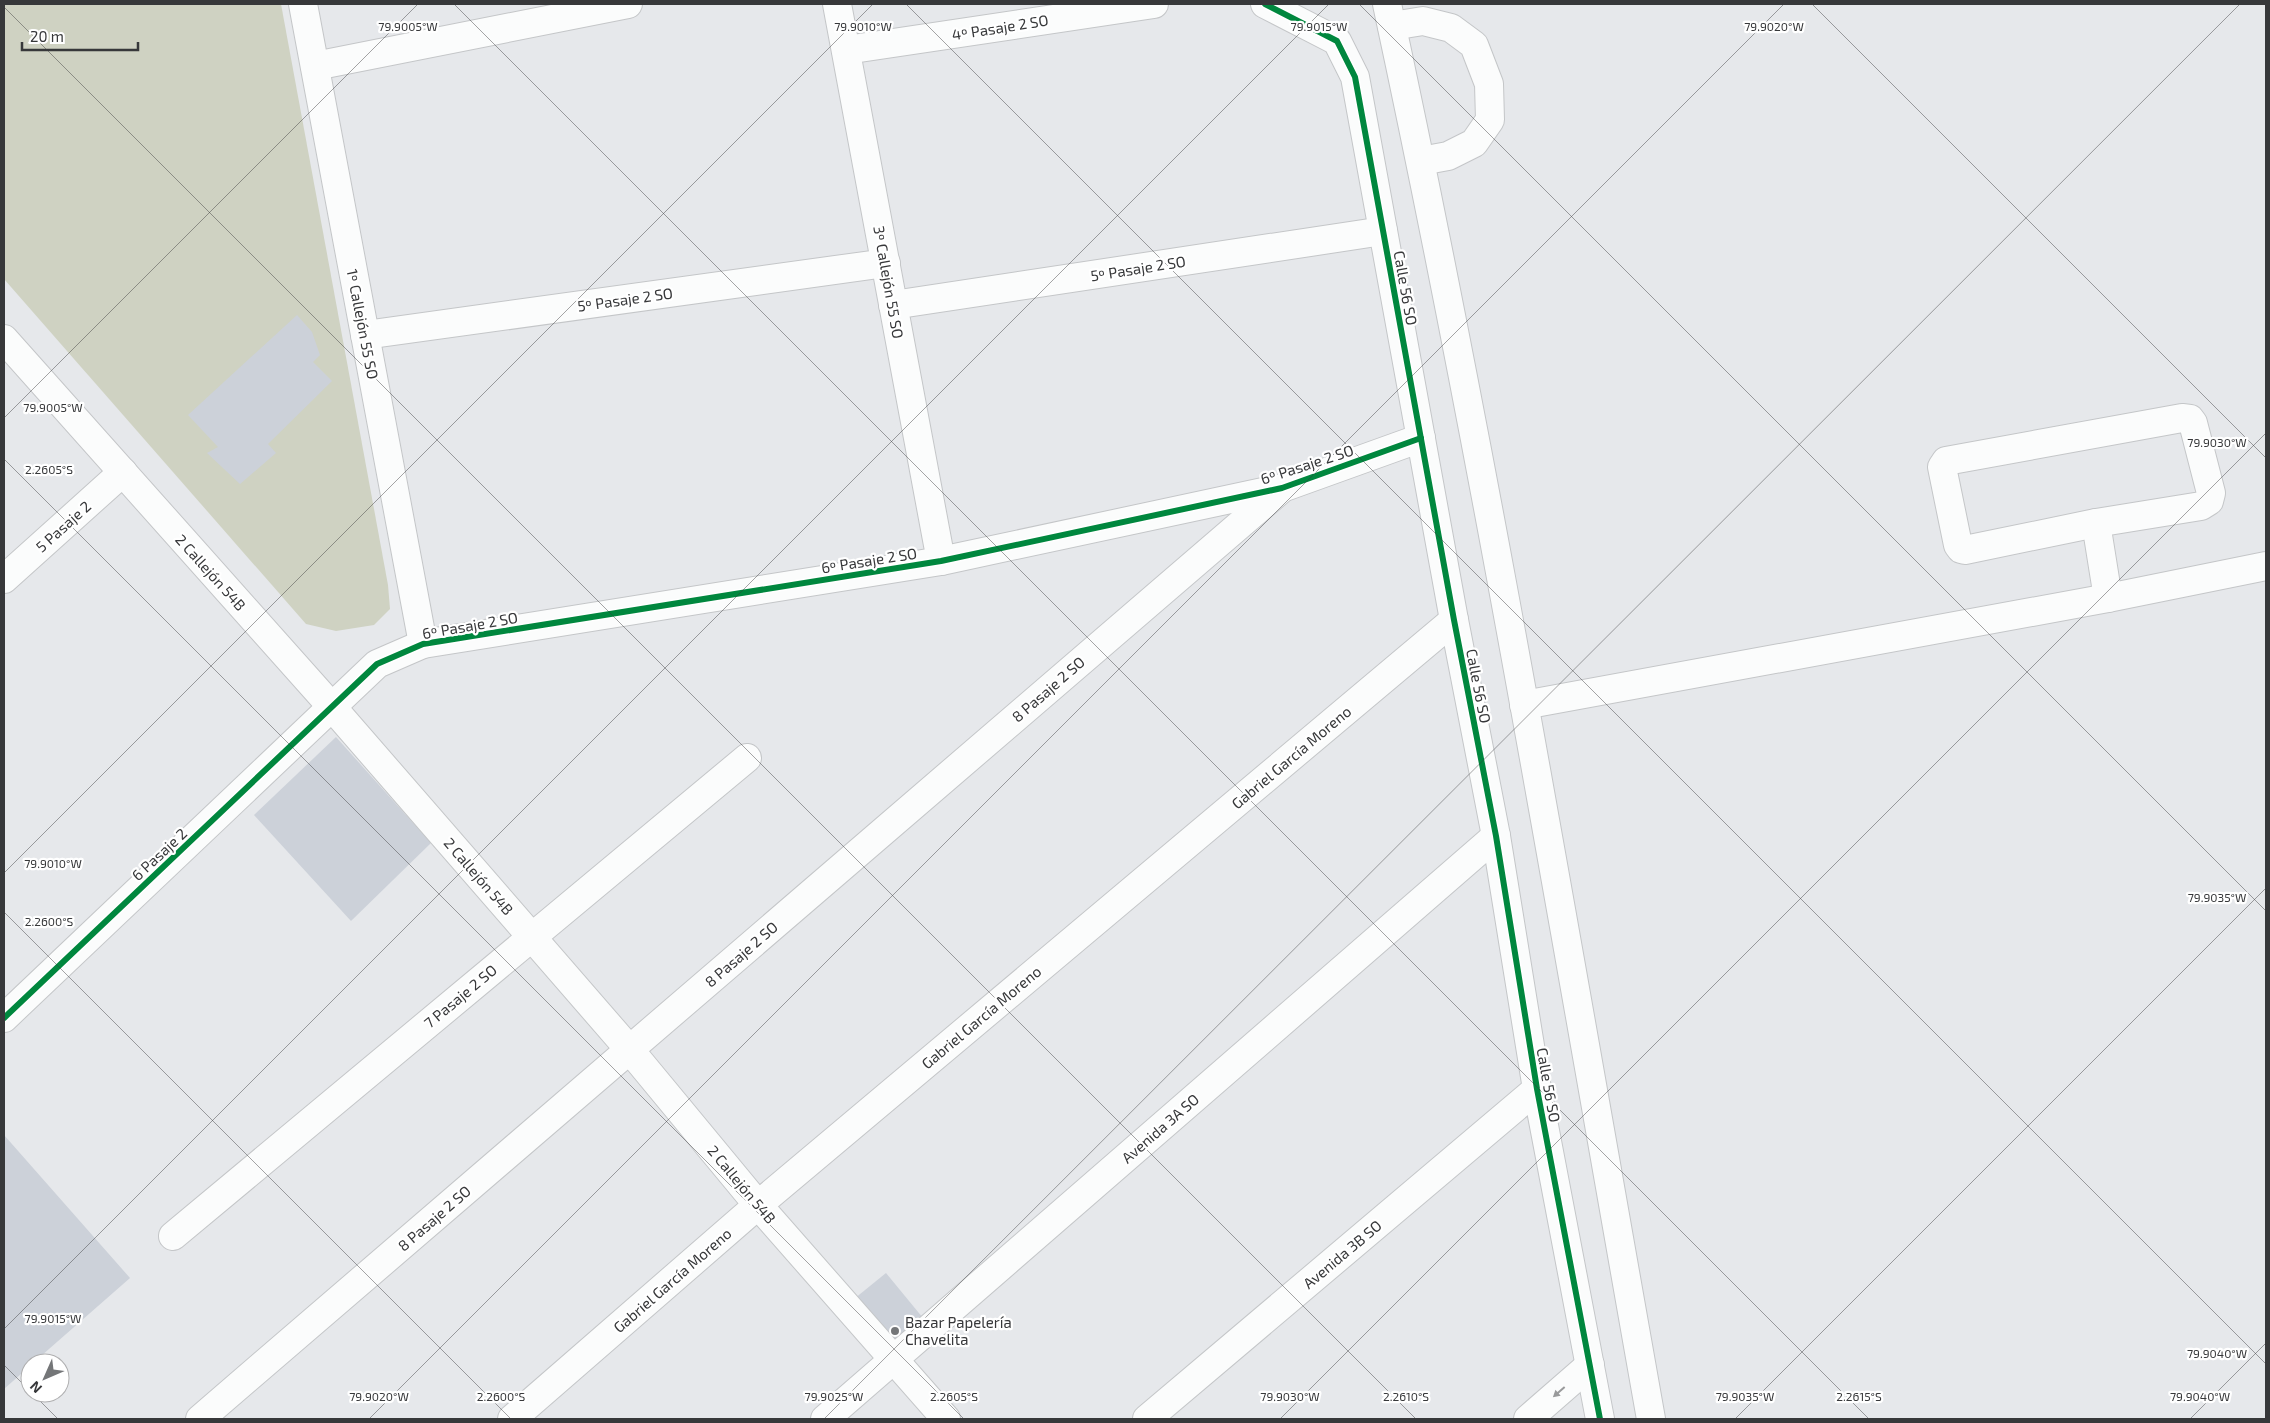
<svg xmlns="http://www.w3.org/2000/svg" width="2270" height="1423" font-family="'Exo 2',sans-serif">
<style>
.green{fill:#cfd2c2}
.building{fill:#ccd1d9}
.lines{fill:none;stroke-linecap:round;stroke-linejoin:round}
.minor-casing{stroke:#c4c6c8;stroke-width:30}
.minor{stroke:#fbfcfc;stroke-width:28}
.cycleway-casing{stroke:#fff;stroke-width:9}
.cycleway{stroke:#00873e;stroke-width:6}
.oneway{fill:#999a9b}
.ticks{fill:none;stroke:#37383a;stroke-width:1;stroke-opacity:0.45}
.poi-dot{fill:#747678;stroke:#fff;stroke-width:2}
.labels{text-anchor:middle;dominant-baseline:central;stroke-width:4.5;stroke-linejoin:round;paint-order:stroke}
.street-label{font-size:15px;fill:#37383a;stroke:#fff}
.poi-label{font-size:15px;fill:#37383a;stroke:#fff;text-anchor:start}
.ticks-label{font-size:12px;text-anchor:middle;fill:#37383a;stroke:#fff;stroke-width:4.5;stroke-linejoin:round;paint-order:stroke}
</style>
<rect width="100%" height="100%" fill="#e6e8eb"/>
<path class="green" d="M 4,4 L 281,4 L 388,585 L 390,609 L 374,625 L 336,631 L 306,624 L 4,279 Z"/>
<g class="building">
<path d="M 297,315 L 312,332 L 320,355 L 313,362 L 332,381 L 268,444 L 276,453 L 240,484 L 207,453 L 218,447 L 188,415 Z"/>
<path d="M 336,737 L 431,843 L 351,921 L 254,815 Z"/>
<path d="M 4,1135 L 130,1278 L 33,1363 L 30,1363 L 30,1366 L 4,1389 Z"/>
<path d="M 886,1273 L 923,1318 L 891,1345 L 854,1299 Z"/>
</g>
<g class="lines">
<g class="minor-casing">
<g id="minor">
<path d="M 303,4 L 423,644"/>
<path d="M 837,4 L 941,561"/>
<path d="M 1265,4 L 1337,41 L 1355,77 L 1454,620 L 1496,836 L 1537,1089 L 1600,1419"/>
<path d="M 1387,4 C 1488,473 1567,947 1651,1419"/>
<path d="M 1392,26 L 1423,21 L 1451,28 L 1474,45 L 1489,84 L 1490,120 L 1474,143 L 1448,156 L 1421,161"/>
<path d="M 846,50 L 1154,4"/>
<path d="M 315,66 L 628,4"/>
<path d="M 893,305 L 1383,231"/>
<path d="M 365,335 L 886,263"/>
<path d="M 4,339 L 332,707 L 629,1049 L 758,1205 L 946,1419"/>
<path d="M 2182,418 L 2190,419 L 2193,423 L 2211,493 L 2209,501 L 2201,506 L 2096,523 L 1965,550 L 1961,549 L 1958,545 L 1942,467 L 1946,461 Z"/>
<path d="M 2096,523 L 2108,598"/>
<path d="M 4,579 L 123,472"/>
<path d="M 1524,705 L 2108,598 L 2266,566"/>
<path d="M 4,1018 L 377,664 L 423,644 L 941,561 L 1282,488 L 1421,438"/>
<path d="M 173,1236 L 747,758"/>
<path d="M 200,1419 L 1279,491"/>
<path d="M 512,1419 L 758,1205 L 1454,620"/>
<path d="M 825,1419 L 1496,836"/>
<path d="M 1147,1419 L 1537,1089"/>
<path d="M 1528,1419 L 1590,1365"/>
</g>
</g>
<use href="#minor" class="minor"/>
<g class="cycleway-casing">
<g id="cycleway">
<path d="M 1265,4 L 1337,41 L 1355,77 L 1454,620 L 1496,836 L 1537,1089 L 1600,1419"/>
<path d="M 4,1018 L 377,664 L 423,644 L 941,561 L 1282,488 L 1421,438"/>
</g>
</g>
<use href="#cycleway" class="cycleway"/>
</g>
<defs><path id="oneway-solid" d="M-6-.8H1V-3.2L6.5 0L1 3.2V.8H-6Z" transform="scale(1.25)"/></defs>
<use class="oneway" href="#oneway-solid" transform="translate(1559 1392) rotate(139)"/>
<path class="ticks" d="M 454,4 L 1869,1419M 906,4 L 2266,1364M 1359,4 L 2266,911M 1812,4 L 2266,458M 2264,4 L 2266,6M 4,7 L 1416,1419M 4,418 L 418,4M 4,459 L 964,1419M 4,873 L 873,4M 4,912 L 511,1419M 4,1329 L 1329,4M 4,1365 L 30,1391M 32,1393 L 58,1419M 369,1419 L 1784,4M 824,1419 L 2240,4M 1280,1419 L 2266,433M 1735,1419 L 2266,888M 2190,1419 L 2266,1343"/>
<circle class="poi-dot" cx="895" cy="1331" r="5"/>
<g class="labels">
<g class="street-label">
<text transform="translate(1000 27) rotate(-9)">4º Pasaje 2 SO</text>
<text transform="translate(1138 268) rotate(-9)">5º Pasaje 2 SO</text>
<text transform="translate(889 282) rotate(80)">3º Callejón 55 SO</text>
<text transform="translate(1406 288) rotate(80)">Calle 56 SO</text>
<text transform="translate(625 299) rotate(-8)">5º Pasaje 2 SO</text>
<text transform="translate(363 324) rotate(79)">1º Callejón 55 SO</text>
<text transform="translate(1307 464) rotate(-18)">6º Pasaje 2 SO</text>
<text transform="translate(63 526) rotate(-42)">5 Pasaje 2</text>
<text transform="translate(869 560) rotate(-9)">6º Pasaje 2 SO</text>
<text transform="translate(211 572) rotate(48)">2 Callejón 54B</text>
<text transform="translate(470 625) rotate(-10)">6º Pasaje 2 SO</text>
<text transform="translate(1479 686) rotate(79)">Calle 56 SO</text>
<text transform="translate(1048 689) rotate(-41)">8 Pasaje 2 SO</text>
<text transform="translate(1291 757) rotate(-40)">Gabriel García Moreno</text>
<text transform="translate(159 854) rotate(-43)">6 Pasaje 2</text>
<text transform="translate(479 876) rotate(49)">2 Callejón 54B</text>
<text transform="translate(741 954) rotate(-41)">8 Pasaje 2 SO</text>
<text transform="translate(460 996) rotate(-40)">7 Pasaje 2 SO</text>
<text transform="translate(981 1017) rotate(-40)">Gabriel García Moreno</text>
<text transform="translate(1549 1085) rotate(80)">Calle 56 SO</text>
<text transform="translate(1160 1128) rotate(-41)">Avenida 3A SO</text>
<text transform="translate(742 1184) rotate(50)">2 Callejón 54B</text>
<text transform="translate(434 1218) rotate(-41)">8 Pasaje 2 SO</text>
<text transform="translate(1342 1254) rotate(-40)">Avenida 3B SO</text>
<text transform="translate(672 1280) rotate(-41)">Gabriel García Moreno</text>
</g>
<g class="poi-label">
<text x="905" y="1322">Bazar Papelería<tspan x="905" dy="17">Chavelita</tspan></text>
</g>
</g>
<g class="ticks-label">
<text x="408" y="31">79.9005°W</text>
<text x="863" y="31">79.9010°W</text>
<text x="1319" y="31">79.9015°W</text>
<text x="1774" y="31">79.9020°W</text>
<text x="53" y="412">79.9005°W</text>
<text x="2217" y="447">79.9030°W</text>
<text x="49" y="474">2.2605°S</text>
<text x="53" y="868">79.9010°W</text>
<text x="2217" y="902">79.9035°W</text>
<text x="49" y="926">2.2600°S</text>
<text x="53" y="1323">79.9015°W</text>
<text x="2217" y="1358">79.9040°W</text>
<text x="379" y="1401">79.9020°W</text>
<text x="501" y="1401">2.2600°S</text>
<text x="834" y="1401">79.9025°W</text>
<text x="954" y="1401">2.2605°S</text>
<text x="1290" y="1401">79.9030°W</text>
<text x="1406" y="1401">2.2610°S</text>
<text x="1745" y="1401">79.9035°W</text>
<text x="1859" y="1401">2.2615°S</text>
<text x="2200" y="1401">79.9040°W</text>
</g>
<rect width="2270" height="1423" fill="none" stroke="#37383a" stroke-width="10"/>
<g transform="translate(45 1378) rotate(225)"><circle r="24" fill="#ffffff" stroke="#afafb0"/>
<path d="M0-4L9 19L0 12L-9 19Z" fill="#747678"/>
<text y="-8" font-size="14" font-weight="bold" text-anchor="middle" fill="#37383a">N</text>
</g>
<path d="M22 42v8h116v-8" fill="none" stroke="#37383a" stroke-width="2.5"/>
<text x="30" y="42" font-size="15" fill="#37383a" stroke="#ffffff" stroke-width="4" paint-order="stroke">20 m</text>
</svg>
